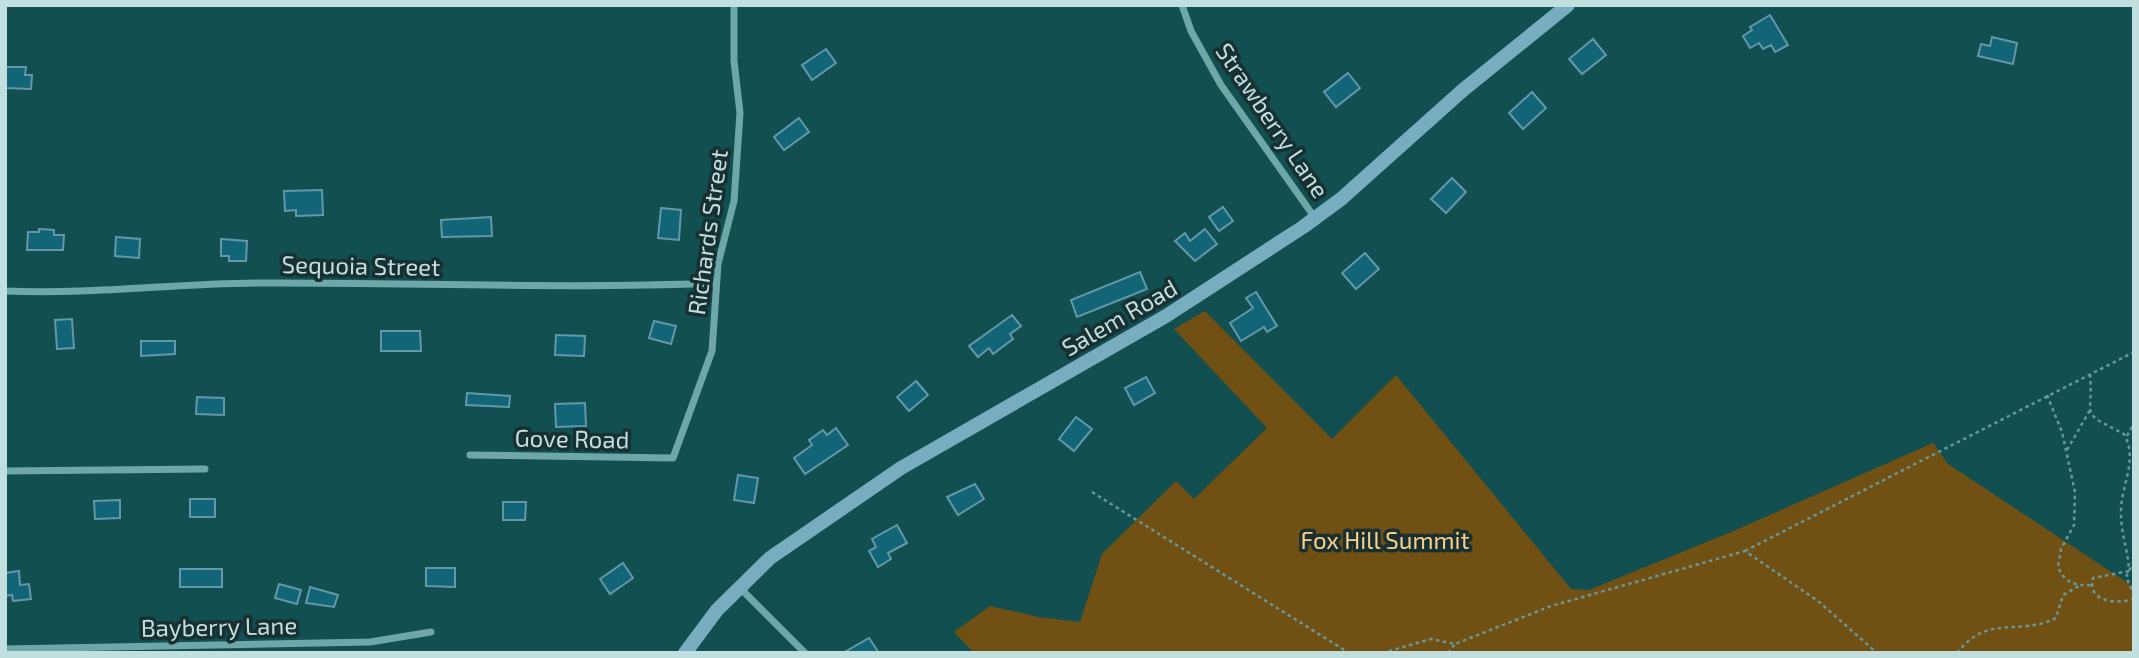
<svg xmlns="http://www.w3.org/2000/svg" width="2139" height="658" font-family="'Exo 2',sans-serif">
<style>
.green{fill:#715014}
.building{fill:#126477;stroke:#6498a8;stroke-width:2}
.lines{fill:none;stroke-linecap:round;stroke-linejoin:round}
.path{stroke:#699798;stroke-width:2.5;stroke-dasharray:3.5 3.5;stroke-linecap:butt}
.street{stroke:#6da7a8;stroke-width:7}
.secondary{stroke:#78adc0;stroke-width:14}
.labels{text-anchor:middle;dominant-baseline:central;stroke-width:7;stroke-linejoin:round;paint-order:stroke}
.street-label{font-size:24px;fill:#c2dfdf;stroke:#183031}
.park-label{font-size:24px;fill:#fdcf88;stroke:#183031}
</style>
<rect width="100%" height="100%" fill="#114f51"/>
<path class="green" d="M 1205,311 L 1332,439 L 1396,375 L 1571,589 L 1589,590 L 1731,532 L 1933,443 L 1948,464 L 2134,587 L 2134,653 L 974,653 L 954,632 L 990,606 L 1039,617 L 1080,622 L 1102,554 L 1176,481 L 1194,499 L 1267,428 L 1174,329 Z"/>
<g class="building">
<path d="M 1770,15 L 1788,45 L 1775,52 L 1771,45 L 1763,49 L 1759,43 L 1750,48 L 1743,36 L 1752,30 L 1750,27 Z"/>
<path d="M 1992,37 L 2017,43 L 2013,64 L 1978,56 L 1981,44 L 1990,46 Z"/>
<path d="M 1593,39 L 1606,55 L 1582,74 L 1569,59 Z"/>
<path d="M 826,49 L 836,63 L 812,80 L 802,65 Z"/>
<path d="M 5,67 L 26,67 L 25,75 L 32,75 L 31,89 L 5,88 Z"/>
<path d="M 1348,73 L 1360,88 L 1336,107 L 1324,92 Z"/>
<path d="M 1532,92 L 1546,108 L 1523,129 L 1509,113 Z"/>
<path d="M 799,118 L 809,132 L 784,150 L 774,137 Z"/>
<path d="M 1452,178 L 1466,192 L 1446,213 L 1431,199 Z"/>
<path d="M 322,190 L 323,215 L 296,216 L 296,210 L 285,211 L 284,191 Z"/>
<path d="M 1223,207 L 1233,221 L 1219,231 L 1209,217 Z"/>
<path d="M 661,208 L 681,210 L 679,240 L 658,238 Z"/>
<path d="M 491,217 L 492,236 L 442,237 L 441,220 Z"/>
<path d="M 39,229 L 54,230 L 54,235 L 64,235 L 63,250 L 27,250 L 28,232 L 39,232 Z"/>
<path d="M 1205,229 L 1217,244 L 1195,261 L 1175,241 L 1185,233 L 1190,241 Z"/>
<path d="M 116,237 L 140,239 L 139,258 L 115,256 Z"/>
<path d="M 221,239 L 247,241 L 246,261 L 229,261 L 229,256 L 221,256 Z"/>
<path d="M 1365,253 L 1379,269 L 1356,289 L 1342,273 Z"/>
<path d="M 1140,272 L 1147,289 L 1077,317 L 1071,300 Z"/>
<path d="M 1256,292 L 1277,326 L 1267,332 L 1264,327 L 1241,341 L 1230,323 L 1253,308 L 1246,298 Z"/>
<path d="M 1012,315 L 1021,326 L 1010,334 L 1013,339 L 993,354 L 989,348 L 978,357 L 969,346 Z"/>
<path d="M 72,319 L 74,348 L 57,349 L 55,320 Z"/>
<path d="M 654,321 L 676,326 L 671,344 L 649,338 Z"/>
<path d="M 381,331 L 420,331 L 421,351 L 381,351 Z"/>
<path d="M 556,335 L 585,336 L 584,356 L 555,355 Z"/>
<path d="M 141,341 L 175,341 L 175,354 L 141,356 Z"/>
<path d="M 1146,377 L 1155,393 L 1134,405 L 1125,388 Z"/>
<path d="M 916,381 L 928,395 L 909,411 L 897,397 Z"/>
<path d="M 467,393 L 510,396 L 509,407 L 466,405 Z"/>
<path d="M 197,397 L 224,398 L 224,415 L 196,414 Z"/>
<path d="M 585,403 L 586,426 L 556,427 L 555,404 Z"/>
<path d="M 1076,417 L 1092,429 L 1074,451 L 1059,439 Z"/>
<path d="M 836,428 L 848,445 L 805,474 L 794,458 L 812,445 L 809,440 L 823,430 L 827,435 Z"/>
<path d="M 738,475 L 758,478 L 754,503 L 734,500 Z"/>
<path d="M 975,484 L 984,499 L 958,515 L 947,497 Z"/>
<rect x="190" y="499" width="25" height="18"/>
<path d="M 120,500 L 120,518 L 95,519 L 94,501 Z"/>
<path d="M 503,502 L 526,502 L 525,520 L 503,520 Z"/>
<path d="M 897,525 L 907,543 L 888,553 L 891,559 L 878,567 L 869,551 L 876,547 L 872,539 Z"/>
<path d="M 623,563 L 633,578 L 610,594 L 600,579 Z"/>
<path d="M 426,568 L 455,568 L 455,587 L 426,586 Z"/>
<rect x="180" y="569" width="42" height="18"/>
<path d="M 19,571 L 20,585 L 29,584 L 31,599 L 13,601 L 12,595 L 5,596 L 5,573 Z"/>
<path d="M 279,584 L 301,590 L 297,604 L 275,598 Z"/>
<path d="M 310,587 L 338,595 L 334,607 L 306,603 Z"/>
<path d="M 869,638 L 879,653 L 843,653 Z"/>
</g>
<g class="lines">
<g class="path">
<path d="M 2090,374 C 2094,420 2077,410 2124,434 C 2139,461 2120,486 2121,514 C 2121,533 2128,551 2129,570"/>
<path d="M 2047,395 L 2062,432 L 2075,492 L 2074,525 L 2061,549 L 2058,567 C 2065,583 2075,586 2092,585"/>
<path d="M 2127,436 L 2134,423"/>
<path d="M 2067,450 L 2090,410"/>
<path d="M 1092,492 L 1349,653"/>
<path d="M 1745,551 L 2134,352"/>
<path d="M 2134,561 L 2126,577 L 2134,594"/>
<path d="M 2129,571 L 2093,578 C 2087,603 2117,604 2134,599"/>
<path d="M 1382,653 L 1431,639 L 1455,644 L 1551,606 L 1745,551 L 1818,601 L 1877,653"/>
<path d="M 1448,653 L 1455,644"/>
<path d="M 1957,653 C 1988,613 2018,637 2056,618 L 2063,595 L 2079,586"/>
</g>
<g class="street">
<path d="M 1182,5 L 1191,31 L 1221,85 L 1315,218"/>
<path d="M 5,291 C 96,295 185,282 276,283 C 423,283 570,289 716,283"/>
<path d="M 470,455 L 673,458 L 712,351 L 718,264 L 734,201 L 740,113 L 734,61 L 734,5"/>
<path d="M 5,471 L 205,469"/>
<path d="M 739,587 L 805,653"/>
<path d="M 5,649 L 370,642 L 431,632"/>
</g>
<path class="secondary" d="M 685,653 L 717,610 L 770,558 L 901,468 L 1166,316 L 1303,227 L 1341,199 L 1463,90 L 1568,5"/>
</g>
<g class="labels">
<g class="street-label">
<text transform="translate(1273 120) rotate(56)">Strawberry Lane</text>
<text transform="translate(707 232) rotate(-82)">Richards Street</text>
<text transform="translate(361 265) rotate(1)">Sequoia Street</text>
<text transform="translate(1119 317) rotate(-30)">Salem Road</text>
<text transform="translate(572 438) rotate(1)">Gove Road</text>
<text transform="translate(219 626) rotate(-1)">Bayberry Lane</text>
</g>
<g class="park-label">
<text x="1385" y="539">Fox Hill Summit</text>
</g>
</g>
<rect width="2139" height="658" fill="none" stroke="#c2dfdf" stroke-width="14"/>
</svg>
